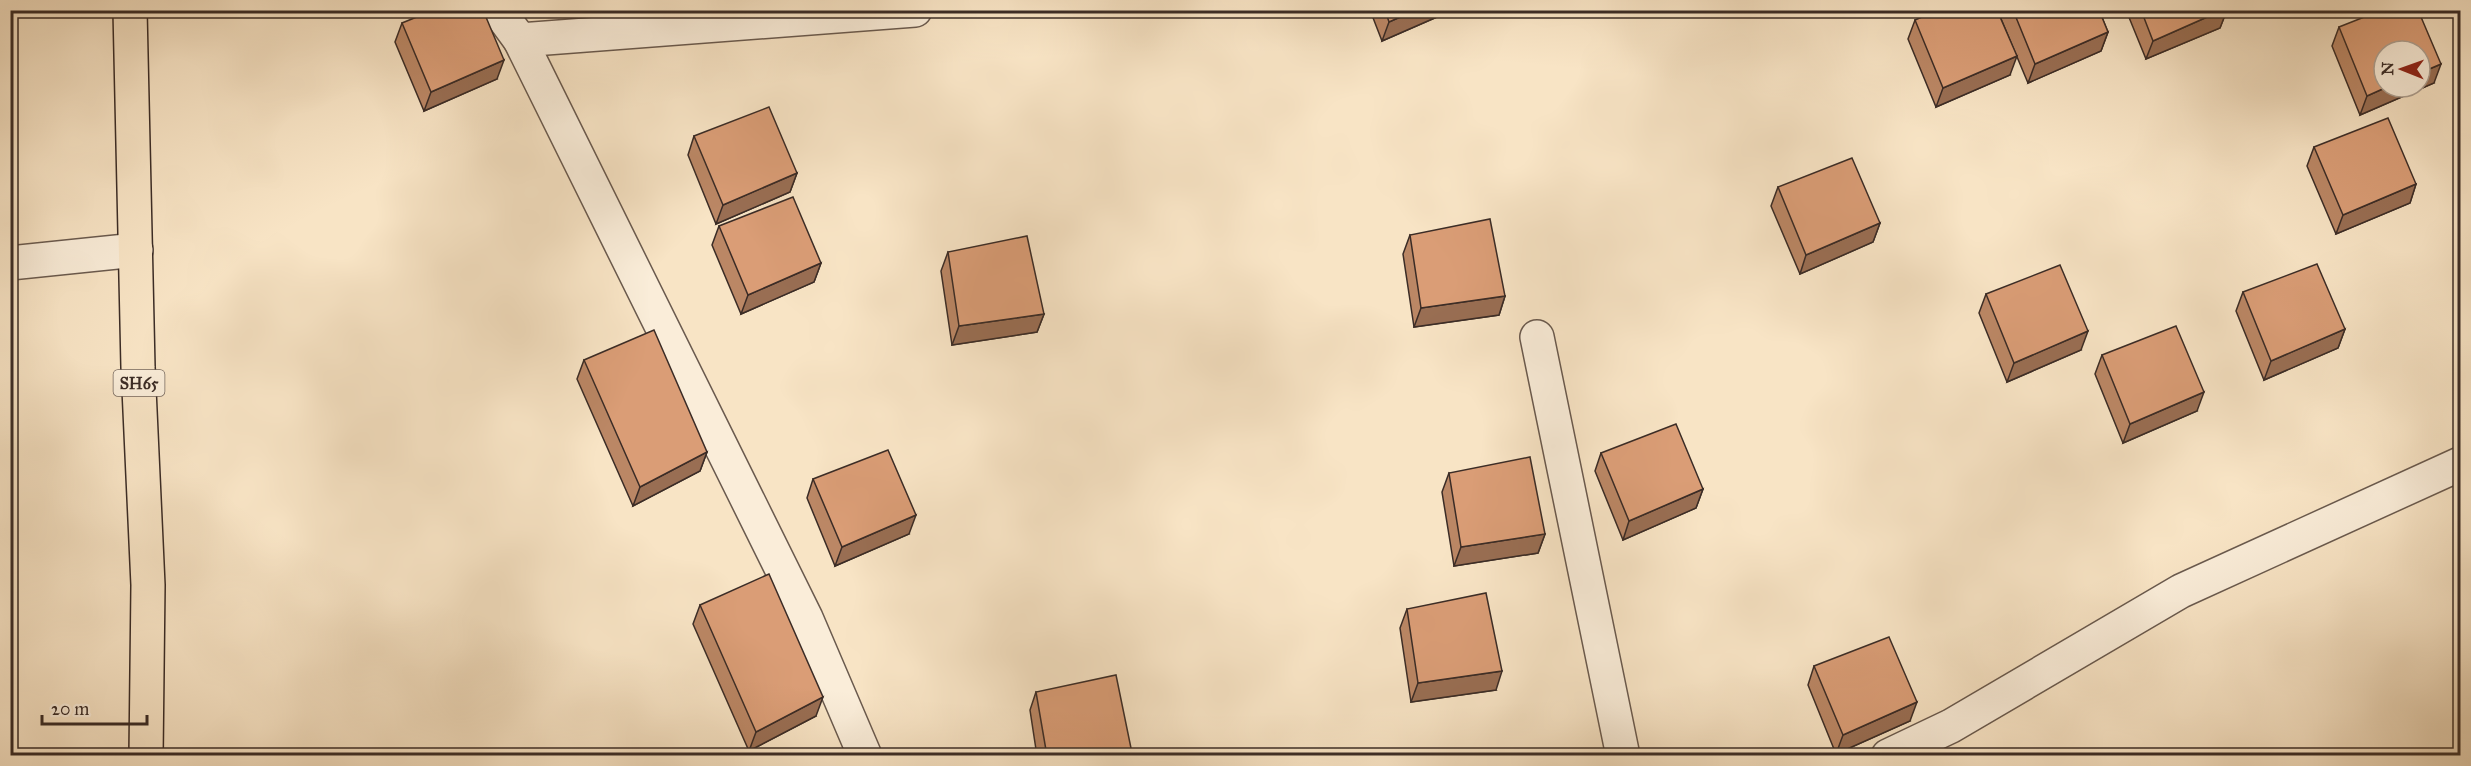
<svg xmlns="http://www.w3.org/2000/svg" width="2471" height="766" font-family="'IM FELL Great Primer',serif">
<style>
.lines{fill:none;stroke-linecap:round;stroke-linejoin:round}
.minor-casing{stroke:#6a5a4e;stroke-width:36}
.major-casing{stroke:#3b2c26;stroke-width:36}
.minor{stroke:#faedd9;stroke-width:33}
.major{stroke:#f8e4c5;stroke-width:33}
.wall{fill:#bb8765;stroke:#3b2c26;stroke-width:1.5}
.shaded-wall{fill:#996e53;stroke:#3b2c26;stroke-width:1.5}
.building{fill:#da9d76;stroke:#3b2c26;stroke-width:1.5}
.labels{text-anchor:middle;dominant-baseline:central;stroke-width:4.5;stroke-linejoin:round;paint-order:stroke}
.shield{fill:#faedd9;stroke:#74665c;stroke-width:1.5}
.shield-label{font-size:16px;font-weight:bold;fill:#3b2c26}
</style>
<rect width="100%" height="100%" fill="#f8e4c5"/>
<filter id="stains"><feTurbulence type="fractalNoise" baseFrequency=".00333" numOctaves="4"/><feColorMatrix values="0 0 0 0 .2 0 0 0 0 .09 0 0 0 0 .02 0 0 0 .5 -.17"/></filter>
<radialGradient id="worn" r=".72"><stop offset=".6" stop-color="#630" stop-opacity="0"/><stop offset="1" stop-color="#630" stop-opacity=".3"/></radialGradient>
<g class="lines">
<g class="minor-casing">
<g id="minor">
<path d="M 498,10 L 520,40 L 915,10"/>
<path d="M 520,40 L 806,618 L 865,756"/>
<path d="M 10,263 L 136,250"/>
<path d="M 1537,337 L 1623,756"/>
<path d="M 1888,756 L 1951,726 L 2181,591 L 2460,464"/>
</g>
</g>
<g class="major-casing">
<path id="major" d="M 130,10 L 138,367 L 148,585 L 146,756"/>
</g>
<use href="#minor" class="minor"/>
<use href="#major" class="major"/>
</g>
<g class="wall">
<path d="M 1370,10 L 1453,10 L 1382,41 Z"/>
<path d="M 2001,10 L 2099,10 L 2108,32 L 2101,51 L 2028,83 L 1999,14 Z"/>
<path d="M 2126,10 L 2227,10 L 2220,28 L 2146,59 Z"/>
<path d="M 1915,20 L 2010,75 L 1936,107 L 1908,39 Z"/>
<path d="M 402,23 L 497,79 L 424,111 L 395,42 Z"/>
<path d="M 2339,27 L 2434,83 L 2360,115 L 2332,46 Z"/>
<path d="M 694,136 L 797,173 L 790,192 L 716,224 L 688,155 Z"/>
<path d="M 2314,147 L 2416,184 L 2410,203 L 2336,234 L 2307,166 Z"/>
<path d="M 1778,187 L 1880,223 L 1873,242 L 1800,274 L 1771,206 Z"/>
<path d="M 719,226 L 821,263 L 814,282 L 741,314 L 712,245 Z"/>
<path d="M 1410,235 L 1505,296 L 1499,315 L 1414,327 L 1403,254 Z"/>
<path d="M 948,252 L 1044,314 L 1037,332 L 952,345 L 941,271 Z"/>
<path d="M 2243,292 L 2345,329 L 2338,348 L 2264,380 L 2236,311 Z"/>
<path d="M 1986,294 L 2081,350 L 2007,382 L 1979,313 Z"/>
<path d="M 2102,355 L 2197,411 L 2123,443 L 2095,374 Z"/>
<path d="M 584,360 L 707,452 L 700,471 L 633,506 L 577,379 Z"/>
<path d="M 1601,453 L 1703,489 L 1696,508 L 1623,540 L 1595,471 Z"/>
<path d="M 1449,473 L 1545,534 L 1538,553 L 1454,566 L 1442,492 Z"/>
<path d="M 813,479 L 909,534 L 835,566 L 807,498 Z"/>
<path d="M 700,605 L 816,716 L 749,751 L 693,624 Z"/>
<path d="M 1407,609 L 1496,690 L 1411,702 L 1400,628 Z"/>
<path d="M 1814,666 L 1910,721 L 1836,754 L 1808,685 Z"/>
<path d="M 1036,692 L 1132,753 L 1131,756 L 1037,756 L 1030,710 Z"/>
</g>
<g class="shaded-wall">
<path d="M 1416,10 L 1453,10 L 1382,41 L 1389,22 Z"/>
<path d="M 2223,10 L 2227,10 L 2220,28 L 2146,59 L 2153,41 Z"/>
<path d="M 2108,32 L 2101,51 L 2028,83 L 2035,64 Z"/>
<path d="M 2017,56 L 2010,75 L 1936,107 L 1943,88 Z"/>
<path d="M 504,60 L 497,79 L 424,111 L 431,92 Z"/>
<path d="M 2441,64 L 2434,83 L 2360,115 L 2367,96 L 2387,87 L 2420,87 L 2420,73 Z"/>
<path d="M 797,173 L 790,192 L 716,224 L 723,205 Z"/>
<path d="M 2416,184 L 2410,203 L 2336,234 L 2343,215 Z"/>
<path d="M 1880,223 L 1873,242 L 1800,274 L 1806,255 Z"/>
<path d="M 821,263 L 814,282 L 741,314 L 748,295 Z"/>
<path d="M 1505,296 L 1499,315 L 1414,327 L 1421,308 Z"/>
<path d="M 1044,314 L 1037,332 L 952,345 L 959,326 Z"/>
<path d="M 2345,329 L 2338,348 L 2264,380 L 2271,361 Z"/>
<path d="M 2088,331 L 2081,350 L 2007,382 L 2014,363 Z"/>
<path d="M 2204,392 L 2197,411 L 2123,443 L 2130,424 Z"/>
<path d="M 707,452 L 700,471 L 633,506 L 640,487 Z"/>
<path d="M 1703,489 L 1696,508 L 1623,540 L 1629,521 Z"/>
<path d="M 916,515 L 909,534 L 835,566 L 842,547 Z"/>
<path d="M 1545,534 L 1538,553 L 1454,566 L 1461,547 Z"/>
<path d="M 1502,671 L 1496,690 L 1411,702 L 1418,683 Z"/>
<path d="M 823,697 L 816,716 L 749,751 L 756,732 Z"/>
<path d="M 1917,702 L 1910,721 L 1836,754 L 1843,735 Z"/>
</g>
<g class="building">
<path d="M 434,10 L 483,10 L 504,60 L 431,92 L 402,23 Z"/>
<path d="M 1385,10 L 1416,10 L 1389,22 Z"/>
<path d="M 1938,10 L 1997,10 L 2017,56 L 1943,88 L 1915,20 Z"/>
<path d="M 2013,10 L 2099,10 L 2108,32 L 2035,64 Z"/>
<path d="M 2141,10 L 2223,10 L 2153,41 Z"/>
<path d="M 2382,10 L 2418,10 L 2441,64 L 2420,73 L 2420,51 L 2384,51 L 2384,87 L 2387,87 L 2367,96 L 2339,27 Z"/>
<path d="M 769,107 L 797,173 L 723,205 L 694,136 Z"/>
<path d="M 2388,118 L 2416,184 L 2343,215 L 2314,147 Z"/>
<path d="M 1852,158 L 1880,223 L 1806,255 L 1778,187 Z"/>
<path d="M 793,197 L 821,263 L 748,295 L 719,226 Z"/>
<path d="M 1490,219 L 1505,296 L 1421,308 L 1410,235 Z"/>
<path d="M 1027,236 L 1044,314 L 959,326 L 948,252 Z"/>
<path d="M 2317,264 L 2345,329 L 2271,361 L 2243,292 Z"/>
<path d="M 2060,265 L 2088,331 L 2014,363 L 1986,294 Z"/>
<path d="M 2176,326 L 2204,392 L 2130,424 L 2102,355 Z"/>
<path d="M 654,330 L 707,452 L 640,487 L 584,360 Z"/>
<path d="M 1676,424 L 1703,489 L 1629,521 L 1601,453 Z"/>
<path d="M 888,450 L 916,515 L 842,547 L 813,479 Z"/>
<path d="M 1530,457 L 1545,534 L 1461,547 L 1449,473 Z"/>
<path d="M 769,574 L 823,697 L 756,732 L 700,605 Z"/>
<path d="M 1486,593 L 1502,671 L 1418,683 L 1407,609 Z"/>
<path d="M 1889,637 L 1917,702 L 1843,735 L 1814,666 Z"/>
<path d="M 1116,675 L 1132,753 L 1115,756 L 1047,756 L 1036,692 Z"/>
</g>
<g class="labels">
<rect class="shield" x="113.5" y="370" width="51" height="26" rx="4.5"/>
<g class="shield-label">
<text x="139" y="383">SH65</text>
</g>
</g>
<rect width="2471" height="766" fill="none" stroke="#f8e4c5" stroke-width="36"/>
<rect x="12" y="12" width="2447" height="742" fill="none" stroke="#3b2c26" stroke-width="3"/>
<rect x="18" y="18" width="2435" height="730" fill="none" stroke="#3b2c26" stroke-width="1.5"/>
<g transform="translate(2402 69) rotate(271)"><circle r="28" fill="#faedd9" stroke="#aea091" stroke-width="1.5"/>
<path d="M0-4.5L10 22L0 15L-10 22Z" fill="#8f2418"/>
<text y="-9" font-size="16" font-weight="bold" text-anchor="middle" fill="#3b2c26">N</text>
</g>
<path d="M42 715v9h105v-9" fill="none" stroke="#3b2c26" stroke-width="3"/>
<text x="51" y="715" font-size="18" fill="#3b2c26" stroke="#faedd9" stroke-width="4.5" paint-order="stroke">20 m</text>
<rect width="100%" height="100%" filter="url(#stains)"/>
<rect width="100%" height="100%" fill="url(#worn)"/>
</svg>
